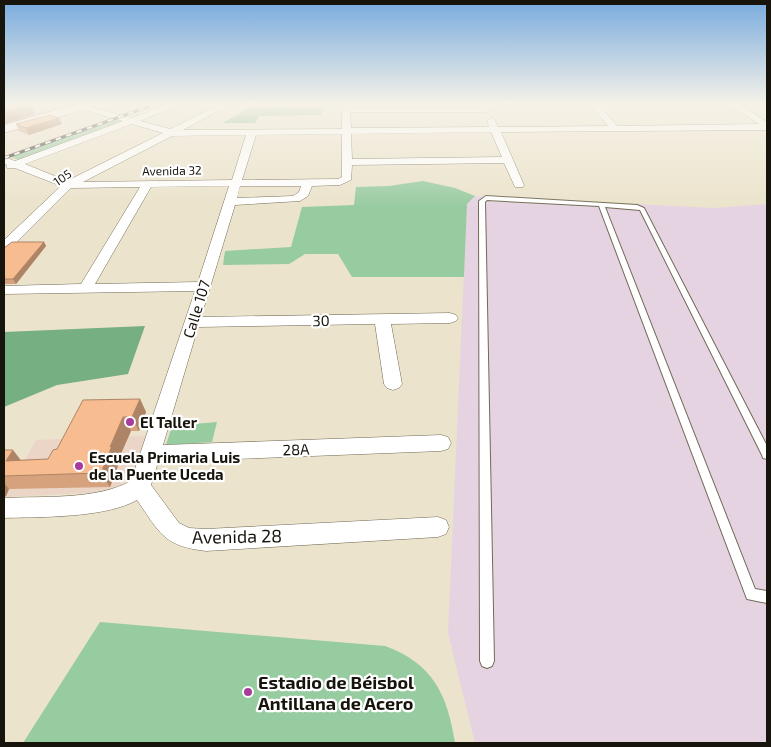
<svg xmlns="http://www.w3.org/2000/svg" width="771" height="747" font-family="'Exo 2',sans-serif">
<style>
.industrial{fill:#e6d3e2}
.education{fill:#ead5c7}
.green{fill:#97cba0}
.forest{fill:#76af81}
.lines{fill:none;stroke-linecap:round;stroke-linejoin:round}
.lane-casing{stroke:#716a55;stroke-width:2}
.street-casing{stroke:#716a55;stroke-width:1}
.primary-casing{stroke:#716a55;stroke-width:1}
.lane{fill:#fff;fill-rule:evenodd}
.street{fill:#fff;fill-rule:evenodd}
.primary{fill:#fff;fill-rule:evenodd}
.rail-casing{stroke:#373329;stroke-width:3}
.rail{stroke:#fff;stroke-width:2;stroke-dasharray:5.5;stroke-linecap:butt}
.wall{fill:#d5a27d}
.shaded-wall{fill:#ae8466}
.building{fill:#f8bc91;stroke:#ae8466}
.poi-dot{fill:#a73c9d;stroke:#fff;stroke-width:2}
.labels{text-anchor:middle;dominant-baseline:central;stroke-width:4.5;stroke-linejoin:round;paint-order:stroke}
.far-street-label{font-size:12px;fill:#17140c;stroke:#fff}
.street-label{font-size:15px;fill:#17140c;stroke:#fff}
.poi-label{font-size:15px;font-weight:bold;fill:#17140c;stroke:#fff;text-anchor:start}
.near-street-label{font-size:18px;fill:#17140c;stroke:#fff}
.near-poi-label{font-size:18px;font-weight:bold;fill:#17140c;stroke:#fff;text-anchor:start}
</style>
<rect width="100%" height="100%" fill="#ebe3cb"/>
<g class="industrial">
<path d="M 4,104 L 76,104 L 4,124 Z"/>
<path d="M 475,196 L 714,208 L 767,204 L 767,743 L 475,743 L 448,633 L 467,204 Z"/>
</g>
<path class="education" d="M 148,436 L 135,469 L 129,479 L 119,487 L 106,492 L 5,497 L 36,440 Z"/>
<g class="green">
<path d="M 116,119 L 124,122 L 19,160 L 11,157 Z"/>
<path d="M 423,181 L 455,188 L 475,196 L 467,204 L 464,277 L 352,277 L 338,254 L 305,254 L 289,264 L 223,265 L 225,251 L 291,247 L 302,207 L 354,205 L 356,187 L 389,186 Z"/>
<path d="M 217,422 L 212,442 L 166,445 L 172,426 Z"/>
<path d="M 100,622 L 385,646 C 434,664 447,695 455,743 L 23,743 Z"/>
</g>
<g class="forest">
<path d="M 292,104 L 328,104 L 320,115 L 259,116 L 255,123 L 222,123 L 253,106 Z"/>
<path d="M 145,326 L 128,374 L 57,385 L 4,407 L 4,332 Z"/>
</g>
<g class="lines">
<g class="lane-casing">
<path id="lane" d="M 486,196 L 637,205 L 644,208 L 767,446 L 767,459 L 763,458 L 762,455 L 640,210 L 605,207 L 755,589 L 767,591 L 767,603 L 747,599 L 599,206 L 487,200 L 485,202 L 494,661 L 492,666 L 487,668 L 482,666 L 480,661 L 479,201 Z"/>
</g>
<g class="street-casing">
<path id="street" d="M 80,104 L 131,118 L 170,104 L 181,104 L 140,121 L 170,129 L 221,104 L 231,104 L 183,130 L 342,129 L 342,110 L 346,104 L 354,104 L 352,108 L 486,108 L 490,110 L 486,112 L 350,112 L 351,128 L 489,127 L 487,121 L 491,118 L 494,119 L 498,127 L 608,126 L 590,104 L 598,104 L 617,126 L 759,124 L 729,104 L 738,104 L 767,122 L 767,130 L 501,132 L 524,185 L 523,187 L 515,187 L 504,163 L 352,165 L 351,180 L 340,185 L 312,186 L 308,196 L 300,201 L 235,205 L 201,317 L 450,313 L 456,315 L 458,318 L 456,321 L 450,323 L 391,324 L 402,384 L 399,388 L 393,390 L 387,388 L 384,384 L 375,324 L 198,327 L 163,445 L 441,435 L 448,437 L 451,443 L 448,449 L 441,451 L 158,462 L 151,485 L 179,523 L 189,528 L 206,529 L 438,517 L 446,520 L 449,527 L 446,534 L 438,537 L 206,551 C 163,546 160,533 137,500 C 106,518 40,517 4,518 L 4,498 C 43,496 97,500 131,481 L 195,291 L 4,294 L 4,286 L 81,284 L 140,187 L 71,188 L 9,250 L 4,251 L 4,240 L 61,186 L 15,168 L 7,168 L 7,165 L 4,163 L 4,157 L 15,161 L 123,121 L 78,108 L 77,106 ZM 132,124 L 163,133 L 67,181 L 25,164 ZM 491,132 L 502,157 L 352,159 L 351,134 ZM 342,134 L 342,177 L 338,179 L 242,180 L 256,135 ZM 246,135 L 232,180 L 83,182 L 172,136 ZM 229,186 L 198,282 L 95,284 L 151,187 ZM 240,186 L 301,186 L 299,192 L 293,196 L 237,198 Z"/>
</g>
<g class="primary-casing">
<path id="primary" d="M 76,104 L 95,104 L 93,107 L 4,133 L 4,125 Z"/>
</g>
<use href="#lane" class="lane"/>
<use href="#street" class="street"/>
<use href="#primary" class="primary"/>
<g class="rail-casing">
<path id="rail" d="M 4,158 L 156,104"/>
</g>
<use href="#rail" class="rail"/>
</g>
<g class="wall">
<path d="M 59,118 L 62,124 L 29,135 L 19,131 L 16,124 Z"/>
<path d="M 44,242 L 46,246 L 16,284 L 4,284 L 4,248 Z"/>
<path d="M 140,399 L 146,412 L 139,431 L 131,431 L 119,458 L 120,460 L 110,487 L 9,489 L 6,496 L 4,497 L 4,450 L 21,460 L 48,459 L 57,449 Z"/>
</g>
<g class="shaded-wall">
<path d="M 30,104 L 35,114 L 4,124 L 4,112 Z"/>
<path d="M 59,118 L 62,124 L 29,135 L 26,128 Z"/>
<path d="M 44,242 L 46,246 L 16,284 L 13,279 Z"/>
<path d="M 140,399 L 146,412 L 139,431 L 132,417 Z"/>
<path d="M 123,417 L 131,431 L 119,458 L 120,460 L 110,487 L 101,473 L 110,447 Z"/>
<path d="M 13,450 L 23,463 L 6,461 Z"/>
<path d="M 4,483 L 9,489 L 6,496 L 4,497 Z"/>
</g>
<g class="building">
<path d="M 4,104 L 30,104 L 4,112 Z"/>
<path d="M 50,115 L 59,118 L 26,128 L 16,124 Z"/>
<path d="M 12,242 L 44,242 L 13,279 L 4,279 L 4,248 Z"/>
<path d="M 140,399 L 132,417 L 123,417 L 110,447 L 112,446 L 101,473 L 4,476 L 4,450 L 13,450 L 6,461 L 48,459 L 53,450 L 57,449 L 83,400 Z"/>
</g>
<linearGradient id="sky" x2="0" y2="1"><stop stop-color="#78abde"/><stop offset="0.5" stop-color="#f6f2e8"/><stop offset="1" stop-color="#f6f2e8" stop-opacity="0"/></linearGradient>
<rect width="771" height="208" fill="url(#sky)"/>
<g class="poi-dot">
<circle cx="130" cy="422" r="5"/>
<circle cx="79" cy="466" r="5"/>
<circle cx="248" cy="692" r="5"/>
</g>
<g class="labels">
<g class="far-street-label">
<text transform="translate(172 170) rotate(-1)">Avenida 32</text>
<text transform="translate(62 177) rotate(-35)">105</text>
</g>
<g class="street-label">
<text transform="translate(196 309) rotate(-73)">Calle 107</text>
<text transform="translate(321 320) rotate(-1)">30</text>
<text transform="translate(296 449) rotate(-2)">28A</text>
</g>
<g class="poi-label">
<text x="140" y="422">El Taller</text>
<text x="89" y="457">Escuela Primaria Luis<tspan x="89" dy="17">de la Puente Uceda</tspan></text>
</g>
<g class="near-street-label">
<text transform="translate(237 536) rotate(-1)">Avenida 28</text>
</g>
<g class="near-poi-label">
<text x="258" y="682">Estadio de Béisbol<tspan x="258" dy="21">Antillana de Acero</tspan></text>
</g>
</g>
<rect width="771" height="747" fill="none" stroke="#17140c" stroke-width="10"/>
</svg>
